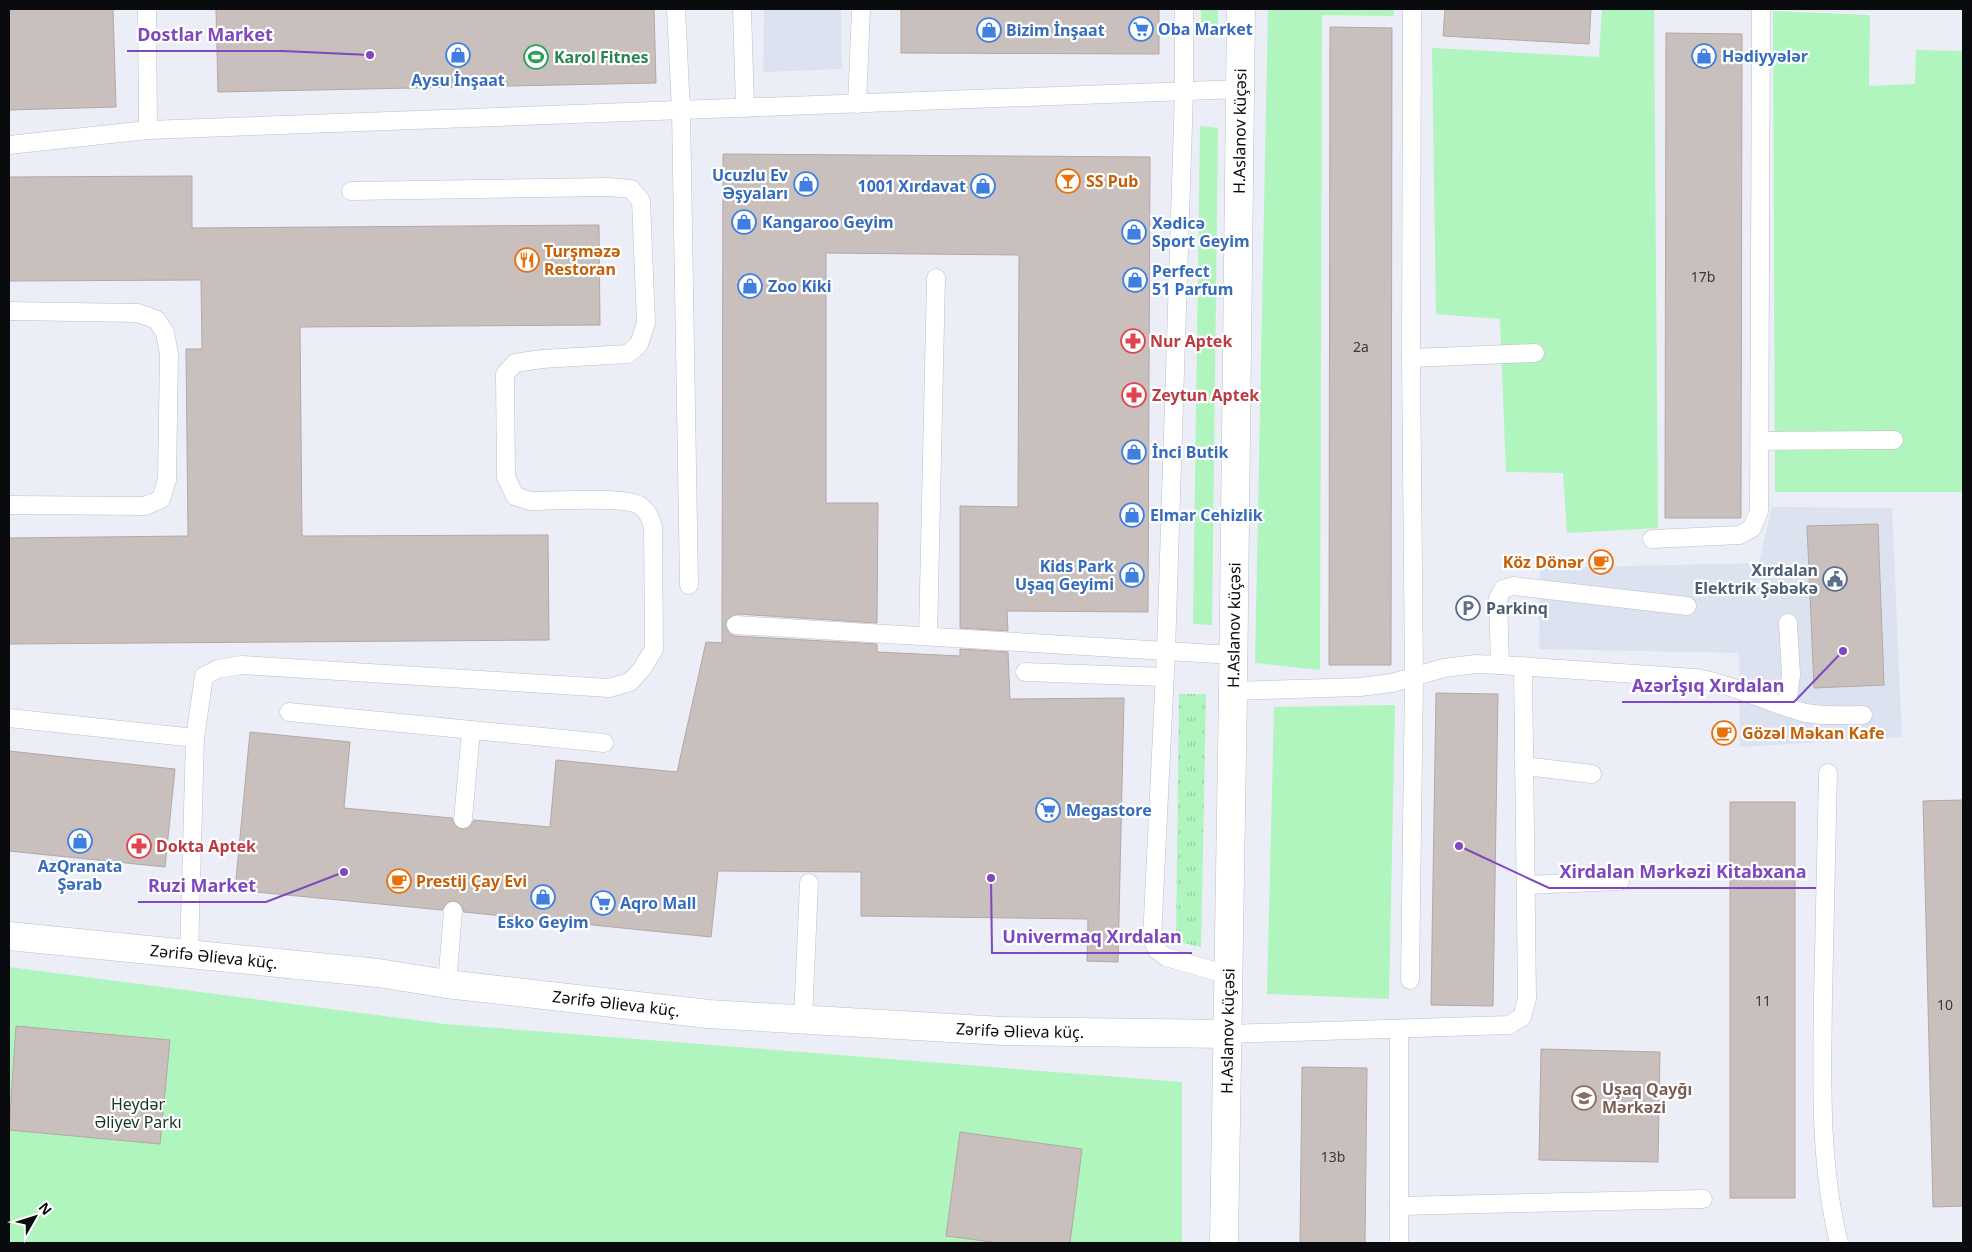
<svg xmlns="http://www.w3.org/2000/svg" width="1972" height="1252" font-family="'Noto Sans',sans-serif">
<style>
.built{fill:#dde2f1}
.grass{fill:url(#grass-tufts)}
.green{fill:#aff5bd}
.building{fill:#c9bfbc;stroke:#b3a8a6}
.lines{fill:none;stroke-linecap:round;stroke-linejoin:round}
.service-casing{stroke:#bcbfc8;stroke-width:19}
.tertiary-casing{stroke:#bcbfc8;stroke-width:29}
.service{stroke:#fff;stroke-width:18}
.tertiary{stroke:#fff;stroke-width:28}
.labels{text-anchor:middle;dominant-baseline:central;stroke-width:4.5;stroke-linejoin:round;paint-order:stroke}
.number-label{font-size:14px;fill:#3a383a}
.shop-label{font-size:16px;font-weight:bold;fill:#366cbe;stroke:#fff;text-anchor:start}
.leisure-label{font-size:16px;font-weight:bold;fill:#27864d;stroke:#fff;text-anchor:start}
.street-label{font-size:16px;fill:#0a0b0e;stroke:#fff}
.food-label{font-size:16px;font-weight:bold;fill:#c56008;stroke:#fff;text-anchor:start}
.health-label{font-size:16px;font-weight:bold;fill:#be3a42;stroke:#fff;text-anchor:start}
.service-label{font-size:16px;font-weight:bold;fill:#4e5e75;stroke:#fff;text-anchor:end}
.education-label{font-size:16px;font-weight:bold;fill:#785e54;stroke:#fff;text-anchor:start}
.park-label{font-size:16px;fill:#173920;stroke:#fff}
.leader{fill:none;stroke:#7e48bf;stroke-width:2}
.callout-dot{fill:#7e48bf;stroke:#fff;stroke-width:2}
.callout-label{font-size:18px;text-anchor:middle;font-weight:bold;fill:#7e48bf;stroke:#fff;stroke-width:4.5;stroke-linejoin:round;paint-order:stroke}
</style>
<defs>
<pattern id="grass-tufts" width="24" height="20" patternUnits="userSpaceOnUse" patternTransform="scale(1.25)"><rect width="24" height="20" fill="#aff5bd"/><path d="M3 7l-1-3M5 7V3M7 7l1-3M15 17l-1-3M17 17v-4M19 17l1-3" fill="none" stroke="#95d1a1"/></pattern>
</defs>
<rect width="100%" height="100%" fill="#ebeef7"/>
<g class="built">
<path d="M 764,9 L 841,9 L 842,69 L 763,72 Z"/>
<path d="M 1772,507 L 1892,508 L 1902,737 L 1740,747 L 1739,653 L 1539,649 L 1540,568 L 1759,563 Z"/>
</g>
<path class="grass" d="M 1179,694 L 1206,694 L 1201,947 L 1176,941 Z"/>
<g class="green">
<rect x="1201" y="9" width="17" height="16"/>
<path d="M 1268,9 L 1394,9 L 1394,16 L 1322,15 L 1320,670 L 1255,663 Z"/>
<path d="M 1602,9 L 1654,9 L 1658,528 L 1567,533 L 1563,473 L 1506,472 L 1500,319 L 1436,314 L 1432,48 L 1599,57 Z"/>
<path d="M 1773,11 L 1870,15 L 1869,86 L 1915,84 L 1916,50 L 1963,51 L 1963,492 L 1775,492 Z"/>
<path d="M 1200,126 L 1218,128 L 1212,625 L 1193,624 Z"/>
<path d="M 1395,705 L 1389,999 L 1267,994 L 1274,707 Z"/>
<path d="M 9,967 L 445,1024 L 1182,1082 L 1182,1243 L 9,1243 Z"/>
</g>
<g class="building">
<path d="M 9,9 L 113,9 L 116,107 L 9,110 Z"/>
<path d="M 216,9 L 654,9 L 656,83 L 218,92 Z"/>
<path d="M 901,9 L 1159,9 L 1159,54 L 901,53 Z"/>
<path d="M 1445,9 L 1591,9 L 1589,44 L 1443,36 Z"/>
<path d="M 1330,27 L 1392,28 L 1391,665 L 1329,665 Z"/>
<path d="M 1666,33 L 1742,34 L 1741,518 L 1665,518 Z"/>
<path d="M 723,154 L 1150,157 L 1148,612 L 1007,611 L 1008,631 L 960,628 L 960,506 L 1018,507 L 1019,255 L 826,253 L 826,503 L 878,503 L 877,623 L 737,614 L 727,619 L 725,625 L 730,634 L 735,636 L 877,644 L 877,652 L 960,656 L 960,649 L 1008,652 L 1010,699 L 1124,698 L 1118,962 L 1087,961 L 1088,919 L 861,916 L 861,872 L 718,871 L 711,937 L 464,912 L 462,906 L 454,901 L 448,902 L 442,910 L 235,890 L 250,732 L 350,742 L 344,808 L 452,818 L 454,824 L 462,829 L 468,828 L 474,820 L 550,827 L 556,760 L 677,772 L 706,642 L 722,643 Z"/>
<path d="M 192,176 L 192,228 L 599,225 L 600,325 L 300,327 L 302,536 L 548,535 L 549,640 L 9,644 L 9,538 L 188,536 L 186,349 L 202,349 L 201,280 L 9,281 L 9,177 Z"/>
<path d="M 1878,524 L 1884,685 L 1814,688 L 1807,526 Z"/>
<path d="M 1436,693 L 1498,694 L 1493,1006 L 1431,1005 Z"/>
<path d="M 9,751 L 175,769 L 165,867 L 9,851 Z"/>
<path d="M 1963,800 L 1963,1206 L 1933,1207 L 1923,801 Z"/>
<rect x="1730" y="802" width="65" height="396"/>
<path d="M 16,1026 L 170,1040 L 160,1144 L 9,1130 Z"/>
<path d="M 1541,1049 L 1660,1052 L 1658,1162 L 1539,1160 Z"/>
<path d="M 1302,1067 L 1367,1068 L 1365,1243 L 1300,1243 Z"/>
<path d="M 960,1132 L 1082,1149 L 1070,1243 L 1000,1243 L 946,1236 Z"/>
</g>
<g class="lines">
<g class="service-casing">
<g id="service">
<path d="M 147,9 L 148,130"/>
<path d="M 676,9 L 681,110 L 689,585"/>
<path d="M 742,9 L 745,108"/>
<path d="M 1184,9 L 1184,92 L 1166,651 L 1152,939 L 1157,950 L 1166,957 L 1228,975"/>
<path d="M 857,104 L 861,9"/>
<path d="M 9,145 L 148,130 L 1240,89"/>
<path d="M 9,311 L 138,313 L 157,320 L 165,333 L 169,354 L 167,480 L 161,499 L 145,506 L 9,505"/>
<path d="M 1411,358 L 1535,353"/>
<path d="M 1761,441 L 1894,440"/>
<path d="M 1652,539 L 1740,535 L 1752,528 L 1759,511 L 1761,9"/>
<path d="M 736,625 L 1233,655"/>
<path d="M 928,636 L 936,278"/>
<path d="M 1500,665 L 1498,598 L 1503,589 L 1513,586 L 1687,606"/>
<path d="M 1025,672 L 1164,677"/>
<path d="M 1233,691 L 1360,687 L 1392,683 L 1444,668 L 1476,664 L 1500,665 L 1695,678 C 1732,684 1766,702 1802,712 C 1821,717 1843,715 1863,715"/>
<path d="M 1787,706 L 1791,675 L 1788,623"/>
<path d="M 289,712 L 604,743"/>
<path d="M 9,718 L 195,738"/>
<path d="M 1524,766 L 1592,774"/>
<path d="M 1828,773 C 1827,848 1825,923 1823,998 C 1822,1080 1819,1162 1839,1243"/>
<path d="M 463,819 L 471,731"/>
<path d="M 1526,885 L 1620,881"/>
<path d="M 189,954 L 195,738 L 204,676 L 218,669 L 242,665 L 609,688 L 630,682 L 642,669 L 654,649 L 653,527 C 650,517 648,511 639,505 C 623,496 552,501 530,501 L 515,496 L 506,477 L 505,374 L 515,363 L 542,359 L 628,354 L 639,344 L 646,323 L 641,201 L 631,189 L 609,187 L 351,191"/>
<path d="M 1410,980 L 1414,678 L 1411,358 L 1412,9"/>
<path d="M 447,984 L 453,911"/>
<path d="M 803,1018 L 809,883"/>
<path d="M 1228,1034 L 1509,1025 L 1522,1017 L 1527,999 L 1523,666"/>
<path d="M 1399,1206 L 1703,1199"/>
<path d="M 1399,1243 L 1399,1030"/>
</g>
</g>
<g class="tertiary-casing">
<g id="tertiary">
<path id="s1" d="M 9,936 L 378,973 L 447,984 L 708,1014 L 1003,1031 L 1228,1034"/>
<path id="s2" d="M 1224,1243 L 1233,691 L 1241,9"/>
</g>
</g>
<use href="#service" class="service"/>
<use href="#tertiary" class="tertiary"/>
</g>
<defs>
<g id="supermarket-ring" transform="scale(1.25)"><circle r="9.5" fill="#fff" stroke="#3f7fe0" stroke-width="1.5"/><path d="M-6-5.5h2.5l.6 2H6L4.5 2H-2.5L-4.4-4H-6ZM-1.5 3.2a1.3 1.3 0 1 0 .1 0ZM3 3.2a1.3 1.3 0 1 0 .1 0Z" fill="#3f7fe0"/></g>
<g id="shop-ring" transform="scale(1.25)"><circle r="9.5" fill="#fff" stroke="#3f7fe0" stroke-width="1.5"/><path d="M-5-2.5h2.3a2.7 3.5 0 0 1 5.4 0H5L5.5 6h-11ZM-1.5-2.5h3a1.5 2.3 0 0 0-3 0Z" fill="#3f7fe0"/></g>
<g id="stadium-ring" transform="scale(1.25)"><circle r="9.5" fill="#fff" stroke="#2e9e5b" stroke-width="1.5"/><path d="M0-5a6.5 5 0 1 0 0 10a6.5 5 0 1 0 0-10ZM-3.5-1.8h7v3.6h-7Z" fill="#2e9e5b"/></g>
<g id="bar-ring" transform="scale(1.25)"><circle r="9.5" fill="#fff" stroke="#e8710a" stroke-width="1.5"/><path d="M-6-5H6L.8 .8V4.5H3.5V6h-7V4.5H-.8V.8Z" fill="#e8710a"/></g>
<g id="restaurant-ring" transform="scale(1.25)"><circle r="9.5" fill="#fff" stroke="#e8710a" stroke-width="1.5"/><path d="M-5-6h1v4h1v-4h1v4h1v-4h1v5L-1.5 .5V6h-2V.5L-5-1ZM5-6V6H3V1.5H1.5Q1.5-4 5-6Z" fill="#e8710a"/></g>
<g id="pharmacy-ring" transform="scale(1.25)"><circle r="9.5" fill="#fff" stroke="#e0444e" stroke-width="1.5"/><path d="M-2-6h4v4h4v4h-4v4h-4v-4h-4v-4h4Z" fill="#e0444e"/></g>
<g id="cafe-ring" transform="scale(1.25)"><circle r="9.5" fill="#fff" stroke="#e8710a" stroke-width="1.5"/><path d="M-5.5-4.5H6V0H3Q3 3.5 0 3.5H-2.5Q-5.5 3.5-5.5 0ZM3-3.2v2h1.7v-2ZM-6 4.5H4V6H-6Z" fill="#e8710a"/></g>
<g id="civic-ring" transform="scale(1.25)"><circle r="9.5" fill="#fff" stroke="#5c6f8a" stroke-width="1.5"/><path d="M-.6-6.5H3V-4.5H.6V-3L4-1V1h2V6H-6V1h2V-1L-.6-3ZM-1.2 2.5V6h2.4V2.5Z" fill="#5c6f8a"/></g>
<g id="parking-ring" transform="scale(1.25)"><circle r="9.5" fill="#fff" stroke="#5c6f8a" stroke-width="1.5"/><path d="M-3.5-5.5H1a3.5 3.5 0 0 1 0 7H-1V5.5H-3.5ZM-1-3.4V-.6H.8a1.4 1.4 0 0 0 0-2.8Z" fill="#5c6f8a"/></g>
<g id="school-ring" transform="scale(1.25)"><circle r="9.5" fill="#fff" stroke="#8d6e63" stroke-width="1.5"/><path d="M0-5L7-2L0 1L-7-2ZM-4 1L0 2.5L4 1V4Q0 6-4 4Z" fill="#8d6e63"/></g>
</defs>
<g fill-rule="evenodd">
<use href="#supermarket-ring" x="1141" y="29"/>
<use href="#shop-ring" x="989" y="30"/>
<use href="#shop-ring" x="458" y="55"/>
<use href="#shop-ring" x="1704" y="56"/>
<use href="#stadium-ring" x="536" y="57"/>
<use href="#bar-ring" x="1068" y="181"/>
<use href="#shop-ring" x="806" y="184"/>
<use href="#shop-ring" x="983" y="186"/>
<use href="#shop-ring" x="744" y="222"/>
<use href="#shop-ring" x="1134" y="232"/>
<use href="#restaurant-ring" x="527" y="260"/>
<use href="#shop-ring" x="1135" y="280"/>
<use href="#shop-ring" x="750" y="286"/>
<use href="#pharmacy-ring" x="1133" y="341"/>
<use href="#pharmacy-ring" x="1134" y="395"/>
<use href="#shop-ring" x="1134" y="452"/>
<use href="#shop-ring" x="1132" y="515"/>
<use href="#cafe-ring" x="1601" y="562"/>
<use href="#shop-ring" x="1132" y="575"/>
<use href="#civic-ring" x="1835" y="579"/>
<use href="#parking-ring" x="1468" y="608"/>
<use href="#cafe-ring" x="1724" y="733"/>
<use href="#supermarket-ring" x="1048" y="810"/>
<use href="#shop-ring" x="80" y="841"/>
<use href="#pharmacy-ring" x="139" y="846"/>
<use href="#cafe-ring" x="399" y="881"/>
<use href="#shop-ring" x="543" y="897"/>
<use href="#supermarket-ring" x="603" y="903"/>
<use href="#school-ring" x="1584" y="1098"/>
</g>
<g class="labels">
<g class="number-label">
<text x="1703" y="276">17b</text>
<text x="1361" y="346">2a</text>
<text x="1763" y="1000">11</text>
<text x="1945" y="1004">10</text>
<text x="1333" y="1156">13b</text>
</g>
<g class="shop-label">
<text x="1158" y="29">Oba Market</text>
<text x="1006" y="30">Bizim İnşaat</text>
<text x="1722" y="56">Hədiyyələr</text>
<text x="458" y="80" text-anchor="middle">Aysu İnşaat</text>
<text x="788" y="175" text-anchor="end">Ucuzlu Ev<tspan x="788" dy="18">Əşyaları</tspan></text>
<text x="966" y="186" text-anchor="end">1001 Xırdavat</text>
<text x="762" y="222">Kangaroo Geyim</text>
<text x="1152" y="223">Xədicə<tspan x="1152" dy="18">Sport Geyim</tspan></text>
<text x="1152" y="271">Perfect<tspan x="1152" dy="18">51 Parfum</tspan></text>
<text x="768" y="286">Zoo Kiki</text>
<text x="1152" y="452">İnci Butik</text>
<text x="1150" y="515">Elmar Cehizlik</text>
<text x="1114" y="566" text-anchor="end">Kids Park<tspan x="1114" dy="18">Uşaq Geyimi</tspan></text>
<text x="1066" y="810">Megastore</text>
<text x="80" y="866" text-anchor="middle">AzQranata<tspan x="80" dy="18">Şərab</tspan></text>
<text x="620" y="903">Aqro Mall</text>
<text x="543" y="922" text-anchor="middle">Esko Geyim</text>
</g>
<g class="leisure-label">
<text x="554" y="57">Karol Fitnes</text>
</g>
<g class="street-label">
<text stroke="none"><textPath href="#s2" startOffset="1112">H.Aslanov küçəsi</textPath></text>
<text stroke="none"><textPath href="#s2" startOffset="618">H.Aslanov küçəsi</textPath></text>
<text stroke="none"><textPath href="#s1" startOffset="206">Zərifə Əlieva küç.</textPath></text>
<text stroke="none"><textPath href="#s1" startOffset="611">Zərifə Əlieva küç.</textPath></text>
<text stroke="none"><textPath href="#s1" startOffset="1016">Zərifə Əlieva küç.</textPath></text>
<text stroke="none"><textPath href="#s2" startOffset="212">H.Aslanov küçəsi</textPath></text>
</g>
<g class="food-label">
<text x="1086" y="181">SS Pub</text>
<text x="544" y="251">Turşməzə<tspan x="544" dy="18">Restoran</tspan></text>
<text x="1584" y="562" text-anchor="end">Köz Dönər</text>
<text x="1742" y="733">Gözəl Məkan Kafe</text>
<text x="416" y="881">Prestij Çay Evi</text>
</g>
<g class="health-label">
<text x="1150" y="341">Nur Aptek</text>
<text x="1152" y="395">Zeytun Aptek</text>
<text x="156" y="846">Dokta Aptek</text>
</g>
<g class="service-label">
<text x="1818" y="570">Xırdalan<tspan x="1818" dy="18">Elektrik Şəbəkə</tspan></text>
<text x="1486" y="608" text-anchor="start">Parkinq</text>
</g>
<g class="education-label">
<text x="1602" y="1089">Uşaq Qayğı<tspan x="1602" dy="18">Mərkəzi</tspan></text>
</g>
<g class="park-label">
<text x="138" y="1104">Heydər<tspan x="138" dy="18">Əliyev Parkı</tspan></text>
</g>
</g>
<path class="leader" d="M370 55L283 51H127M1843 651L1794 702H1622M1459 846L1549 888H1816M344 872L266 902H138M991 878L992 953H1192"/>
<g class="callout-dot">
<circle cx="370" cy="55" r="5"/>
<circle cx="1843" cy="651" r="5"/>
<circle cx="1459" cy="846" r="5"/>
<circle cx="344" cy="872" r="5"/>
<circle cx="991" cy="878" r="5"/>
</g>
<g class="callout-label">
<text x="205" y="41">Dostlar Market</text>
<text x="1708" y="692">Azərİşıq Xırdalan</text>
<text x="1683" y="878">Xirdalan Mərkəzi Kitabxana</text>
<text x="202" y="892">Ruzi Market</text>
<text x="1092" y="943">Univermaq Xırdalan</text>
</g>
<rect width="1972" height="1252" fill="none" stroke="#0a0b0e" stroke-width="20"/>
<g transform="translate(35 1217) rotate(51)" stroke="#ffffff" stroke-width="4" paint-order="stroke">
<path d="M0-4L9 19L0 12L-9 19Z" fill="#0a0b0e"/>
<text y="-8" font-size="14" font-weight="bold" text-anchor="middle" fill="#0a0b0e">N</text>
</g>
</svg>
